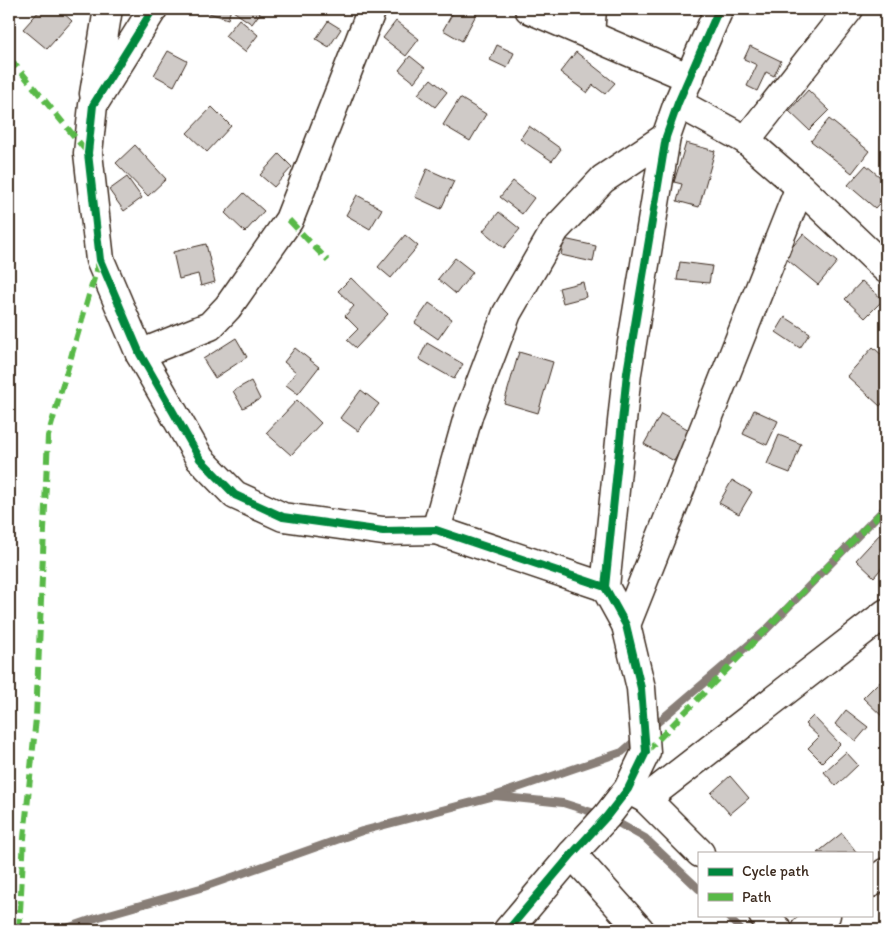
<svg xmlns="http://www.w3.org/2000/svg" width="895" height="939" font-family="Itim,sans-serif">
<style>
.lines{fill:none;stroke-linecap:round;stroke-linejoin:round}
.stream{stroke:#887e77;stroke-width:8}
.building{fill:#cfcac7;stroke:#3b2a1e}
.minor-casing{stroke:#3b2a1e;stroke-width:31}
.minor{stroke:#fff;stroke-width:28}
.quiet{stroke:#58b947;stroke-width:6;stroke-dasharray:12 6;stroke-linecap:butt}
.cycleway-casing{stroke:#fff;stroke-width:11}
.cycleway{stroke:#00873e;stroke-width:8}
</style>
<rect width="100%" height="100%" fill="#fff"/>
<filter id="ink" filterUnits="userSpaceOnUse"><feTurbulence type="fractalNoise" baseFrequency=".02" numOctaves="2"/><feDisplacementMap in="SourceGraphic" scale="10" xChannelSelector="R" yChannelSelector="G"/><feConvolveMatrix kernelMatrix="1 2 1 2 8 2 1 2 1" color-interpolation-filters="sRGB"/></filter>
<g filter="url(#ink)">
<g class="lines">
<g class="stream">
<path d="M 651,728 L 766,630 L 886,507"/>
<path d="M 497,795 L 622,752 L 638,738"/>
<path d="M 611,819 L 645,838 L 699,889"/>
<path d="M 726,915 L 741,930"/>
<path d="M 61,930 L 102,916 L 204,887 L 362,831 L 495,796 L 563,803 L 601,815"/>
</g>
</g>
<g class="building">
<path d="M 41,9 L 59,9 L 72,21 L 47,49 L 23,29 Z"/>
<path d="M 207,9 L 231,9 L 228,19 L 206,12 Z"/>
<path d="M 235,9 L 263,9 L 252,24 L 233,11 Z"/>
<path d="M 455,9 L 469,9 L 477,13 L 462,41 L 443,30 Z"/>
<path d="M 239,19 L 258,35 L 245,52 L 225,36 Z"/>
<path d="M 886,19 L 886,30 L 881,24 Z"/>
<path d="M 328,21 L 341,29 L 329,47 L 316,39 Z"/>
<path d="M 396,21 L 419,39 L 406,56 L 383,38 Z"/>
<path d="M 497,45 L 514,53 L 507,68 L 490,60 Z"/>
<path d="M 750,46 L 781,61 L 774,76 L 766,72 L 757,91 L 747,86 L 757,65 L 744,59 Z"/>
<path d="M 168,51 L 187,61 L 174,86 L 154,75 Z"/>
<path d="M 576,52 L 615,83 L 605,94 L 593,85 L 587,93 L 560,72 Z"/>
<path d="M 410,56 L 425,68 L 414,82 L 399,70 Z"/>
<path d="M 431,79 L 447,92 L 435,107 L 418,94 Z"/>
<path d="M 808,90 L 829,110 L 809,130 L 789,111 Z"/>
<path d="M 460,98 L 486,114 L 470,141 L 443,125 Z"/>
<path d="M 212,107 L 231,126 L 207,152 L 187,133 Z"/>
<path d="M 829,119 L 869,151 L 852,173 L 811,141 Z"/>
<path d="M 529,126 L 561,149 L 552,161 L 520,139 Z"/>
<path d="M 686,143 L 715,151 L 699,207 L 677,201 L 682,184 L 674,182 Z"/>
<path d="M 135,145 L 166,179 L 148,196 L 116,163 Z"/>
<path d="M 279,154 L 292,167 L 274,187 L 260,175 Z"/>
<path d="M 866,165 L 886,182 L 886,196 L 875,208 L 848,185 Z"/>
<path d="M 427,169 L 454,181 L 441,209 L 415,197 Z"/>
<path d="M 127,177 L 142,198 L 124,211 L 109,190 Z"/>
<path d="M 513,181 L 534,198 L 522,214 L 500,197 Z"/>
<path d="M 244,193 L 264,211 L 245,232 L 225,213 Z"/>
<path d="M 357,195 L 382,209 L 370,229 L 346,215 Z"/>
<path d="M 499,212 L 520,229 L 504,248 L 483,231 Z"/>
<path d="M 803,234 L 837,262 L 818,285 L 784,257 Z"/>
<path d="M 405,235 L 418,246 L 391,278 L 378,267 Z"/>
<path d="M 564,239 L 596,246 L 593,262 L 561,255 Z"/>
<path d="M 206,244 L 215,282 L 201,286 L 198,274 L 179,279 L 173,252 Z"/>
<path d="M 455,258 L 473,272 L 456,294 L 438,279 Z"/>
<path d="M 680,262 L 712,266 L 709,283 L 677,280 Z"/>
<path d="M 351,278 L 388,314 L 356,348 L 347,340 L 358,329 L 345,316 L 354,306 L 338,291 Z"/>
<path d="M 862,281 L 883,300 L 865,318 L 845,299 Z"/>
<path d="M 583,282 L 586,297 L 563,303 L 559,288 Z"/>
<path d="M 429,303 L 452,319 L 438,339 L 415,323 Z"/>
<path d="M 785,317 L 810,333 L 800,348 L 776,332 Z"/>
<path d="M 236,338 L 247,357 L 215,378 L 203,359 Z"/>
<path d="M 427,343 L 463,364 L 454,379 L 419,359 Z"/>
<path d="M 873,347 L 886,359 L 886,399 L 880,406 L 847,376 Z"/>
<path d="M 295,348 L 319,367 L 298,394 L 286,385 L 296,372 L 284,362 Z"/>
<path d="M 519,352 L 553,362 L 538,413 L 504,403 Z"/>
<path d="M 251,381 L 260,399 L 243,408 L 233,391 Z"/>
<path d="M 361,390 L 379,404 L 358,431 L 340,418 Z"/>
<path d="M 297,400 L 321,423 L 291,455 L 266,433 Z"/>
<path d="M 754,410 L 778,421 L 767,445 L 743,434 Z"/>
<path d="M 661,414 L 691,431 L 674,461 L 644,444 Z"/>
<path d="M 779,435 L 801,444 L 790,473 L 767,464 Z"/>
<path d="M 732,480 L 752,492 L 739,514 L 719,503 Z"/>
<path d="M 880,534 L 886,540 L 886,563 L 874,577 L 856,560 Z"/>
<path d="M 879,682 L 886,689 L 886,720 L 863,698 Z"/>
<path d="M 846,710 L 868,727 L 856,741 L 835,724 Z"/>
<path d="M 813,716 L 840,744 L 822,762 L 808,748 L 819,737 L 805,724 Z"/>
<path d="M 846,752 L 858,765 L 836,786 L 824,772 Z"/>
<path d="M 730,776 L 749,798 L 730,814 L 711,793 Z"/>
<path d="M 842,833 L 857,853 L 817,853 Z"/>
</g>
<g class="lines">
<g class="minor-casing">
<g id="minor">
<path d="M 153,9 L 93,105 L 88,153 L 100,260 L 140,354 L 200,459 L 235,495 L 283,517 L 383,531 L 436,530 L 605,587"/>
<path d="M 529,9 L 690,78"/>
<path d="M 590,35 L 592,9"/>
<path d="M 94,94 L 108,9"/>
<path d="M 678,103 L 746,140 L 800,187 L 886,269"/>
<path d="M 746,140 L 849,9"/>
<path d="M 140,354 L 210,326 L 228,307 L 289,220 L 372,9"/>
<path d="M 436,530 L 469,413 L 507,313 L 555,230 L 603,179 L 666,137"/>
<path d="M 626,625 L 800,187"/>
<path d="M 631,791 L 646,799 L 700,853"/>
<path d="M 646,799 L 886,613"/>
<path d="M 572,854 L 640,930"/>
<path d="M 871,883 L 886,872"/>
<path d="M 763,915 L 778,930"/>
<path d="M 508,930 L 572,854 L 607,816 L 628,789 L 646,752 L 641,688 L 626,625 L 605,587 L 627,373 L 666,137 L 678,103 L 719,9"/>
<path d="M 805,930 L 826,915"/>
</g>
</g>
<use href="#minor" class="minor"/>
<g class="quiet">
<path d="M 9,59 L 17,67 L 88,153"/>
<path d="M 289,220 L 328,261"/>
<path d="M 646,752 L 886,507"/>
<path d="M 19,930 L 24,838 L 36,718 L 48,436 L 99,261"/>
</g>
<g class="cycleway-casing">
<g id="cycleway">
<path d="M 153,9 L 93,105 L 88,153 L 100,260 L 140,354 L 200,459 L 235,495 L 283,517 L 383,531 L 436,530 L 605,587"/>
<path d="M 508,930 L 572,854 L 607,816 L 628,789 L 646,752 L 641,688 L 626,625 L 605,587 L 627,373 L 666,137 L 678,103 L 719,9"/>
</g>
</g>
<use href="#cycleway" class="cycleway"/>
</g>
</g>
<rect width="895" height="939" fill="none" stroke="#fff" stroke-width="30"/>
<rect x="15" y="15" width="865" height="909" fill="none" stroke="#3b2a1e" stroke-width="2" filter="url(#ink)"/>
<rect x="698" y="852" width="175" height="65" fill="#ffffff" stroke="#b1aaa5"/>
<rect x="708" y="868" width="25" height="8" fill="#00873e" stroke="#b1aaa5"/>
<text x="742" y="876" font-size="15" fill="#3b2a1e">Cycle path</text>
<rect x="708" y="893" width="25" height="8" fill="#58b947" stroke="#b1aaa5"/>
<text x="742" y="902" font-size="15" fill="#3b2a1e">Path</text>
</svg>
